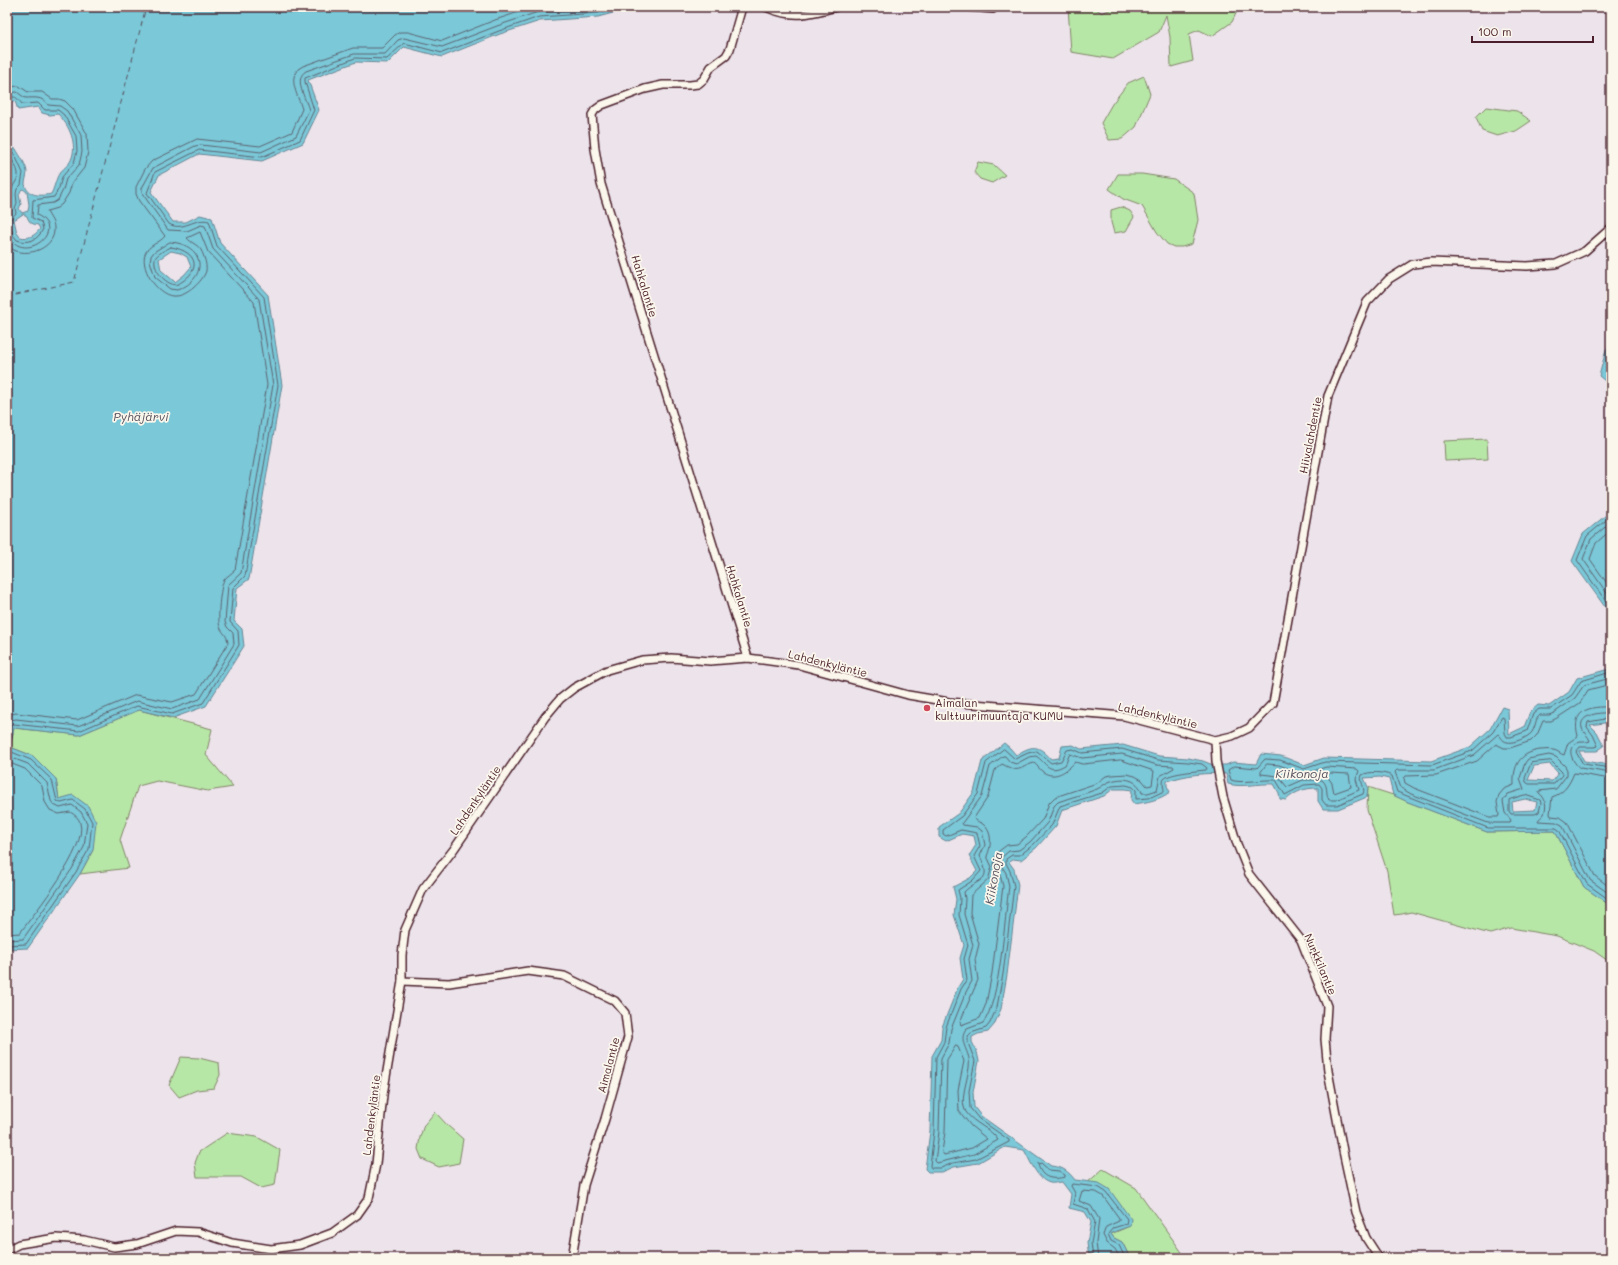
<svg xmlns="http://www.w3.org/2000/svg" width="1618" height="1265" font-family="Mali,sans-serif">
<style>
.green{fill:#b7e7a6;stroke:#808368}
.water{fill:#7ac8d8;stroke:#678493;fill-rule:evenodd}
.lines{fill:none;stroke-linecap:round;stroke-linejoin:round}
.shore{stroke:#5d6370;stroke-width:1}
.ferry{stroke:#58525f;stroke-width:1;stroke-dasharray:5 4;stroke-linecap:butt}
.street-casing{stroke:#4a1f2b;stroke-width:10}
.street{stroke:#fbf7ec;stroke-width:7}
.poi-dot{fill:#d1495b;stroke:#fbf7ec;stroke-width:1.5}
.labels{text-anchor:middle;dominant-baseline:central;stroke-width:3.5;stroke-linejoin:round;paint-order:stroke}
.street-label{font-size:11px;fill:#4a1f2b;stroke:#fbf7ec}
.poi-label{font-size:11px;fill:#4a1f2b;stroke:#fbf7ec;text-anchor:start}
.water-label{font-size:12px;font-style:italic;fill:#58525f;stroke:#fbf7ec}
</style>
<rect width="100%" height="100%" fill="#ede4eb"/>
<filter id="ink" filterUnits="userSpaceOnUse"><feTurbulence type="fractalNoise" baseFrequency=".025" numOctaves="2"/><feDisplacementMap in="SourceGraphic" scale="8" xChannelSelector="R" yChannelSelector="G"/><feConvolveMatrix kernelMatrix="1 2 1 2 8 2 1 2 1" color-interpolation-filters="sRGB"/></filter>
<g filter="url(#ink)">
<g class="green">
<path d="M 1068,7 L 1094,7 L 1102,13 L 1116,7 L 1239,7 L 1232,22 L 1212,36 L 1199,30 L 1189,34 L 1193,61 L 1171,67 L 1170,37 L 1166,15 L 1159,32 L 1113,59 L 1071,52 Z"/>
<path d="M 1144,76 L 1150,94 L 1136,127 L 1122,139 L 1109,140 L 1101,123 L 1112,104 L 1128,83 Z"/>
<path d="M 1486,107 L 1517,111 L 1531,121 L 1516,131 L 1497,136 L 1482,131 L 1476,117 Z"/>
<path d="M 978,162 L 994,165 L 1005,175 L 992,183 L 980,179 L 974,172 Z"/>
<path d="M 1118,174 L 1142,174 L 1174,179 L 1194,193 L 1198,220 L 1192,244 L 1182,247 L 1174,247 L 1167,244 L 1157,232 L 1142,206 L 1123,199 L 1109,189 Z"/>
<path d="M 1121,207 L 1130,211 L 1134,217 L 1126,231 L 1114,233 L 1111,222 L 1111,210 Z"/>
<path d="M 1487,439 L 1488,459 L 1445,461 L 1444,441 Z"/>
<path d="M 139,710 L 212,729 L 206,755 L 233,787 L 208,791 L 157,781 L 138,786 L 120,840 L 129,868 L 80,874 L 93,850 L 59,799 L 56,779 L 33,756 L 10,747 L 14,728 L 79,735 Z"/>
<path d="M 1368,787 L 1393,795 L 1408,802 L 1487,832 L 1555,831 L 1584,887 L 1611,906 L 1611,963 L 1594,951 L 1557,936 L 1511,928 L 1490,934 L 1411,912 L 1402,914 L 1394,915 L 1387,871 L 1367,810 Z"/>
<path d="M 181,1057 L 199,1058 L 219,1063 L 220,1075 L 214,1088 L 197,1090 L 179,1097 L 169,1085 Z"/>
<path d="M 435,1112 L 448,1126 L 463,1139 L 459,1163 L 439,1167 L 422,1159 L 418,1149 L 420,1137 L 424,1125 Z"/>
<path d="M 227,1133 L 257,1137 L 280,1150 L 275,1185 L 261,1188 L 241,1177 L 197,1177 L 195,1163 L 199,1152 Z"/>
<path d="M 1103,1169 L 1136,1188 L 1186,1258 L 1130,1258 L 1122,1242 L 1114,1238 L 1111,1234 L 1130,1226 L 1087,1183 Z"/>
</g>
<g class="water">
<path d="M 7,7 L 636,7 L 598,17 L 540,21 L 500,34 L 442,57 L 404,47 L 388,63 L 356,62 L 308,80 L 319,110 L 303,143 L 262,161 L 199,154 L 159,175 L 151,192 L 173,222 L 186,222 L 200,215 L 212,218 L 220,243 L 268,295 L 282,385 L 249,579 L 237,588 L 234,621 L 242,629 L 244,646 L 206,706 L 173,718 L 139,710 L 79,735 L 14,728 L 10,747 L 33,756 L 56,779 L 59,799 L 73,795 L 88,806 L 96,822 L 93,850 L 80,874 L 28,948 L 7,949 L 7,148 L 16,149 C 20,156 26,164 27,172 C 27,176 25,180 25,184 C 27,197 42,196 51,194 C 54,189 56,178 59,174 C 62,169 69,165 71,160 C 78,144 69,125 58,114 L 50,115 L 42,113 L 38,107 L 18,110 L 15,101 L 12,101 L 7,105 ZM 23,189 L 27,192 L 29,205 L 28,211 L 22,213 L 19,209 L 21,204 L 19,195 L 21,190 ZM 23,214 L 27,216 C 29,222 31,224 38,225 L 40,229 C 34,236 29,239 20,237 L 17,233 L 14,220 ZM 171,251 L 180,253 L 187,257 L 191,267 L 184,275 L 175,282 L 161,270 L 159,259 Z"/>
<path d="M 1611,342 L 1611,386 L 1599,376 L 1606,350 Z"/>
<path d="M 1611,511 L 1611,609 L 1605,607 L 1572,561 L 1583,534 Z"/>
<path d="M 1611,667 L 1611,722 L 1590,725 L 1597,732 L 1604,746 L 1597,751 L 1579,751 L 1584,761 L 1611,765 L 1611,906 L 1584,887 L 1555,831 L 1487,832 L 1408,802 L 1393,795 L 1389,779 L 1380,777 L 1364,778 L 1368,787 L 1367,797 L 1338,809 L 1323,809 L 1318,801 L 1318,788 C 1305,788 1296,791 1286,800 L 1280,799 L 1279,793 L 1274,784 C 1259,783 1242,788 1228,784 L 1226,774 C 1207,772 1185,775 1167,781 L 1167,786 L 1170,792 C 1159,800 1148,802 1134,804 L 1131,800 L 1132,790 L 1125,789 L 1113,789 L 1104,796 L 1062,810 L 1056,826 L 1036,848 L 1021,860 L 1013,859 L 1009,862 L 1014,869 L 1018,885 L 1007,975 L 1001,1009 L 994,1025 L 988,1032 L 978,1034 L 972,1037 L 972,1042 L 977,1052 L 979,1061 L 973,1092 L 974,1107 L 981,1116 L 1051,1166 C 1063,1167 1068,1171 1075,1180 L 1099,1183 L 1109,1189 L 1131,1219 L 1130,1226 L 1116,1231 L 1111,1234 L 1114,1238 L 1122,1242 L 1130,1258 L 1089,1258 L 1087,1243 L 1091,1222 L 1085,1212 L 1069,1208 L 1071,1194 L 1062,1182 C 1058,1182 1053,1184 1050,1183 C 1037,1180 1030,1160 1024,1150 L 1005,1147 L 978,1163 L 954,1167 L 942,1172 L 928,1172 L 925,1169 L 930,1131 L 932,1056 L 941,1040 L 942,1027 L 958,987 L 963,979 L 960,958 L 964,945 L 954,915 L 956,899 L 953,887 L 970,878 L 977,871 L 969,856 L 976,845 L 974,836 L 962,834 L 946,841 L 939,837 L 939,827 L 959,813 L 974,792 L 982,761 L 1004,743 L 1010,748 L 1016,755 C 1032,745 1038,744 1051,759 L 1059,758 L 1062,746 L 1073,745 L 1081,749 L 1123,745 L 1159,756 L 1188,758 L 1203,761 L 1213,765 L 1226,765 L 1233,762 L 1256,764 L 1261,754 L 1281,756 L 1304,765 L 1324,758 L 1431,761 L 1470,747 L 1490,729 L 1502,707 L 1508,709 L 1509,734 L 1524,727 L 1530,712 L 1538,705 L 1549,706 L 1569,692 L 1577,678 L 1609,669 ZM 1550,764 L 1558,773 L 1552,781 L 1528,780 L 1534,766 ZM 1525,799 L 1537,802 L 1535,810 L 1513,811 L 1512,802 Z"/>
</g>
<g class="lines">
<g class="shore">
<path d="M 7,87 L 19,86 L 28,92 L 42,92 L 52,99 L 59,99 L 65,101 L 73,109 L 87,134 L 88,152 L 84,168 L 72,183 L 69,193 L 62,204 L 57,208 L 47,211 C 49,217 54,221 54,228 C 56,250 21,261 7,245"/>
<path d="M 7,93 L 17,92 L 25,98 C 35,98 42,96 48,105 L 60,106 L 67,111 L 81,135 L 82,152 L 79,165 L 66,179 L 63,190 L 58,200 L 53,203 L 38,205 L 37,215 C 70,232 18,268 7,231"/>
<path d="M 7,100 C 14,93 18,99 22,104 L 38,103 L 45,110 L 58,110 L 64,115 L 76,136 L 77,151 L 74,163 L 62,177 L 59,188 L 54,197 L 33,200 L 32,218 L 41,222 L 43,229 C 38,240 29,244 17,240 L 13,235 L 10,220 L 16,213 L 15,208 L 17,203 L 16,194 L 17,189 L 21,185 L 23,173 L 14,153 L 7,152"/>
<path d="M 7,157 L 11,158 C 13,162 17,167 18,173 C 19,181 11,185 11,194 C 10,201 13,209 7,215"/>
<path d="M 170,242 C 206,244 209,279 177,290 L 170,289 L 155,277 L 150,261 L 151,256 L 154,252 Z"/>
<path d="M 171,247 C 201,252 201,273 176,285 C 165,284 153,270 155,259 C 156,254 167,249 171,247 Z"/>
<path d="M 1611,516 L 1587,536 L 1577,560 L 1607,603 L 1611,605"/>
<path d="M 1611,522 L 1591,539 L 1583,559 L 1611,599"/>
<path d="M 1611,530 L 1596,543 L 1590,559 L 1611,589"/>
<path d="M 1611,672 L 1581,681 L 1572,695 L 1551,709 L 1539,709 L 1533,714 L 1527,731 L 1511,737 L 1507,737 L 1505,733 L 1504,718 L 1502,717 L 1493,732 L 1472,751 L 1432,765 L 1325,762 L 1304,769 L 1280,760 L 1265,759 L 1257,768 L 1234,766 L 1228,770 L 1231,780 C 1240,784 1263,779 1276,780 L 1285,795 L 1304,785 L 1319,784 L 1322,788 L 1322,800 L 1326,805 L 1337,805 L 1363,794 C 1366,787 1359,782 1362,775 C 1369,771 1384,772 1392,776 L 1397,792 L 1488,828 L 1556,828 L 1559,830 L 1587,884 L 1611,901"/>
<path d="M 1611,678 L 1584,685 L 1575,698 L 1554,713 L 1549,715 L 1540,715 C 1535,719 1536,726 1532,732 C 1529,737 1513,744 1507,742 C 1502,741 1501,736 1498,734 L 1474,755 L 1434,770 L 1397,770 L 1395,772 L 1401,788 L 1411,794 L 1488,823 L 1510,823 L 1511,820 L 1505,813 L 1503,801 L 1508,794 L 1524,789 L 1520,778 L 1525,763 L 1528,759 L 1549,755 L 1556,757 L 1565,766 L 1567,770 L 1567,775 L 1556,789 L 1539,791 L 1539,793 C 1546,798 1547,806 1544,814 C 1542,817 1539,818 1538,821 L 1556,822 L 1562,825 L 1590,880 L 1611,895"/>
<path d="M 1611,684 L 1588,690 L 1580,703 L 1557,718 L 1551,721 L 1543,721 L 1537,735 L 1531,741 L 1510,748 L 1504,748 L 1496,744 L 1477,761 L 1436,775 L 1406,776 L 1404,778 L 1405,783 L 1414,788 L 1489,817 L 1498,817 L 1499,815 L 1497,802 L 1499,795 L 1504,789 L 1514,785 C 1513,766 1519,753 1540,750 C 1544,750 1549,749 1553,750 C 1557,750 1560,754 1564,755 L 1568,743 L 1578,736 C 1571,710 1589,706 1611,707"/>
<path d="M 1611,713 C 1602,712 1578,714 1582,728 C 1583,733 1589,736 1590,741 C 1586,743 1581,741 1577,743 C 1565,748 1573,763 1580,768 L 1611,773"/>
<path d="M 7,715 L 16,713 L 77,720 L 136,695 L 172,702 L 196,694 L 228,643 C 227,634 223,634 220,627 C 217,620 220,587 224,580 C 227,576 232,573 235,570 L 267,385 L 254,302 L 208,252 L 200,232 L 187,238 C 191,243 197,244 201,250 C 204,256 207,264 206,271 C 203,281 187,296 176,296 C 159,298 140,270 145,254 C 148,245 160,243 165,236 L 139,201 L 136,194 L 136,187 L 145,169 L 152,161 L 197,139 L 260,146 L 292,132 L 302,109 C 298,95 285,75 303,66 L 353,48 L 382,48 L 395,35 L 400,32 L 408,32 L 442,41 L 495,20 L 534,7"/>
<path d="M 1611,718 L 1588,722 L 1587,727 L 1593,735 L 1598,746 L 1595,747 L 1580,747 L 1576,752 L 1583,764 L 1611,768"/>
<path d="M 7,723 L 11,720 L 16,719 L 78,726 L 137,701 L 172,709 L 200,699 L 234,644 L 233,633 L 227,627 L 225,622 L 228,585 L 241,573 L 273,385 L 259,299 L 213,249 L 205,226 L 201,225 L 187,231 L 168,230 L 142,193 L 142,188 L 153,168 L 195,146 L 201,145 L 261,152 L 296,136 L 309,110 C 306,99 293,79 306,71 L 354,54 L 385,54 L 398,40 L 404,38 L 442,47 L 497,26 L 538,12 L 601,7"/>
<path d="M 7,741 L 10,727 L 14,724 L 79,731 L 137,706 L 172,714 L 203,703 L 239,645 L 238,631 L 230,622 L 233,588 L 245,576 L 278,385 L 264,297 L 217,246 L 209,221 C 195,217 183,232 169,224 L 147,193 L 155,172 L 199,150 L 262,157 L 300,140 L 314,110 L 305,82 L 305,78 L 355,58 L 387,59 L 404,43 L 442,53 L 499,31 L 539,17 L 598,13 L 621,7"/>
<path d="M 1004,749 L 1015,759 L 1028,753 L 1037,751 L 1051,763 L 1061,761 L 1067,750 L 1073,749 L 1082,753 L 1122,749 L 1158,760 L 1188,762 L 1202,764 L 1207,768 L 1206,770 C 1197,771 1169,773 1164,779 C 1162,782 1164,788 1164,791 L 1149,798 L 1136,799 L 1136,790 L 1133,787 L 1126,785 L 1112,786 L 1102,793 L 1060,806 L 1052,825 L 1033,845 L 1020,855 L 1012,855 L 1006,859 L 1006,863 L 1010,871 L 1014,886 L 1003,974 L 997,1007 L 990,1023 L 986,1028 L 971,1033 L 968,1036 L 968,1043 L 975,1061 L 969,1091 L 970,1108 L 979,1119 L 1009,1140 L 1009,1142 L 976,1159 L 953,1163 L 941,1168 L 931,1168 L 930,1166 L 934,1131 L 936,1057 L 944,1042 L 946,1027 L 961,989 L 967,980 L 964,959 L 968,945 L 959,915 L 960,898 L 958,890 L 972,881 L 981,871 L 974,856 L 980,846 L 977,833 L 961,830 L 946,836 L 943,834 L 943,830 L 962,816 L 978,794 L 986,763 Z"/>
<path d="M 7,750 L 31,760 L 52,780 L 57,801 L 61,803 L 73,800 L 85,809 L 92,822 L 89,849 L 76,872 L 26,944 L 7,945"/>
<path d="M 1070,754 L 1082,758 L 1122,754 L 1157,765 L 1173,766 L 1174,768 L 1160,776 L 1157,790 L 1148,793 L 1142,793 C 1138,779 1124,777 1111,781 C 1106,782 1102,787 1097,789 C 1085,794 1071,797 1058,802 L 1054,806 L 1048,822 L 1030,842 L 1019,850 L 1009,851 L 1002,857 L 1001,865 L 1006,873 L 1009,886 C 1005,916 1000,1003 983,1023 L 967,1029 C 959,1037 965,1046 968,1055 C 974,1069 957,1097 966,1112 C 974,1124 992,1129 998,1140 L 974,1154 L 937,1163 L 935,1161 L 939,1132 L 941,1058 L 949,1043 L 951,1029 L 966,992 L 972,981 L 969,959 L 973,945 L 964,914 L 965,899 L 964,892 C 979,877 993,883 980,856 L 985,845 L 982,831 L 977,827 L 963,825 L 962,823 L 982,796 L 990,766 L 1003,756 L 1005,756 L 1010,762 L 1016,764 L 1029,757 L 1036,756 C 1047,763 1048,775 1065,765 Z"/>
<path d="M 7,756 L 28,764 L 47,783 L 51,801 L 54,805 L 60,808 L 72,805 L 81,812 L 87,823 L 84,847 L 72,869 L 23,939 L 7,940"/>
<path d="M 1121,760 L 1154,771 L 1152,785 L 1147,786 L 1142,780 L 1135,776 L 1127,774 L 1112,775 L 1106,776 L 1097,783 L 1055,797 L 1049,803 L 1043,819 L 1026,837 L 1017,844 L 1007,845 L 999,851 L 995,857 L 994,866 L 1000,875 L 1003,886 L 992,973 L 986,1004 L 980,1018 L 961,1025 L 960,1022 L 978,980 L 975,960 L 979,944 L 970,913 L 971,895 L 988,880 L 992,867 L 987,856 C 991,847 993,833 984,825 C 981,822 976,822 974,818 L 988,797 L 995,770 L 1002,764 C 1021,774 1017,768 1034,763 C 1037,765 1039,769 1043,772 C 1055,780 1067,771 1075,762 L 1082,764 Z"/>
<path d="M 1551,761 L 1562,772 L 1562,775 L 1554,784 L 1529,784 L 1526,782 L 1525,778 L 1531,763 Z"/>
<path d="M 7,762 L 25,769 L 42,786 L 45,802 L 50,810 L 59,814 L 70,812 C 75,815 79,818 80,823 C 88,848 35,912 20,933 L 7,934"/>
<path d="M 1267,764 L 1279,765 L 1304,774 L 1326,767 L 1357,769 L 1359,771 L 1356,779 L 1359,790 L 1336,800 L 1329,800 C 1325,793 1329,786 1322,780 L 1303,780 L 1287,787 L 1278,776 L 1261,774 L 1261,772 Z"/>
<path d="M 1329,773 L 1349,774 L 1351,787 L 1334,793 L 1332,783 L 1327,776 Z"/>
<path d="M 1611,779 L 1574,773 C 1569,785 1564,793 1552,797 L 1550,814 L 1551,816 L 1560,817 L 1567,822 L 1595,876 L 1611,888"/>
<path d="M 1525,795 L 1540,800 L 1541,803 L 1539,812 L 1535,814 L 1511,814 L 1509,811 L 1509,800 Z"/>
<path d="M 956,1046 L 958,1047 L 964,1061 L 958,1090 L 959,1111 L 971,1126 L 987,1139 L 972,1148 L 944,1155 L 942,1152 L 945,1132 L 947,1060 Z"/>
<path d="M 1038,1164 L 1041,1163 L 1049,1170 L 1059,1171 L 1065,1175 L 1065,1177 C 1053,1180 1041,1179 1038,1164 Z"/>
<path d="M 1093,1258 L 1091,1243 L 1095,1222 L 1088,1209 L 1073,1204 L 1075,1193 L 1071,1186 L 1072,1184 L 1098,1187 L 1106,1192 L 1127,1219 L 1126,1224 L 1113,1228 L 1108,1234 L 1111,1241 L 1119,1245 L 1125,1258"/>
<path d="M 1098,1258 L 1096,1243 L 1099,1219 L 1091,1206 L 1079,1201 L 1082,1191 L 1096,1192 L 1103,1196 L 1119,1218 L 1119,1221 L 1106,1227 L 1103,1235 L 1107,1243 L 1115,1249 L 1120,1258"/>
</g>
<g class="ferry">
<path d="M 7,296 L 31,291"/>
<path d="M 7,297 L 74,282 L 146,7"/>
</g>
<g class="street-casing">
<g id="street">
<path d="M 742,7 L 730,49 L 726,56 L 711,67 L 704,79 L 698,84 L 690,85 L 663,85 L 645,89 L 602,105 L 595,110 L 592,115 L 595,149 L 601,184 L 748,658"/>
<path d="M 766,7 C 792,19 810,14 836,7"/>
<path d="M 968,7 L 993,9"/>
<path d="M 1215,740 L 1232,736 L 1249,728 L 1273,703 L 1328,396 L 1367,302 L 1389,279 L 1413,264 L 1431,262 L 1527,266 L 1556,264 L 1585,251 L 1611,228"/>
<path d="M 1215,740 L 1216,761 L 1223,797 L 1237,844 L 1249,874 L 1301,940 L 1327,1006 L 1325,1039 L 1328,1071 L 1343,1151 L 1356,1212 L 1366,1238 L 1379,1258"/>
<path d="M 402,981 L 449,983 L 528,971 L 564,976 L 615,1001 L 625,1013 L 628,1037 L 605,1119 L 584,1185 L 572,1258"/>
<path d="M 7,1250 L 19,1244 L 56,1238 L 84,1240 L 114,1247 L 137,1244 L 176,1231 L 198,1232 L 232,1243 L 271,1249 L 300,1245 L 332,1233 L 357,1215 L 369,1198 L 376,1164 L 383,1095 L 402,981 L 402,955 L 405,930 L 423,889 L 454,849 L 545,717 L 560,699 L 574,688 L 607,670 L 642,660 L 671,658 L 710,661 L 748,658 L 799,665 L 908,695 L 949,702 L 1124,716 L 1215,740"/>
</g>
</g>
<use href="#street" class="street"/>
</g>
</g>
<circle class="poi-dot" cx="927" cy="708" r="4"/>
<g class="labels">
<g class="street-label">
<text transform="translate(645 286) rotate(73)">Hahkalantie</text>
<text transform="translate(1310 435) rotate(-79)">Hiivalahdentie</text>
<text transform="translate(740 596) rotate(73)">Hahkalantie</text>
<text transform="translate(828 663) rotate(14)">Lahdenkyläntie</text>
<text transform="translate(1158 715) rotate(13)">Lahdenkyläntie</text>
<text transform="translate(475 800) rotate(-56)">Lahdenkyläntie</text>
<text transform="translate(1321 964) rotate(67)">Nurkkilantie</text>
<text transform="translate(608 1065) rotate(-75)">Aimalantie</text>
<text transform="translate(371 1115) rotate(-83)">Lahdenkyläntie</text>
</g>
<g class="poi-label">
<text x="935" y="702">Aimalan<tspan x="935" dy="13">kulttuurimuuntaja KUMU</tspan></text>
</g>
<g class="water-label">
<text x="141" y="416">Pyhäjärvi</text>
<text x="1302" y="773">Kiikonoja</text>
<text transform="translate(993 878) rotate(-80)">Kiikonoja</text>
</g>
</g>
<rect width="1618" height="1265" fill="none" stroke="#fbf7ec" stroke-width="24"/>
<rect x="12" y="12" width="1594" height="1241" fill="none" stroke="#4a1f2b" stroke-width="1.5" filter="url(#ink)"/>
<path d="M1472 36v6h121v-6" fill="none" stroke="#4a1f2b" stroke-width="2"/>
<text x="1478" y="36" font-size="12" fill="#4a1f2b" stroke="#fbf7ec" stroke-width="3" paint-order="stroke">100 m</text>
</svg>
